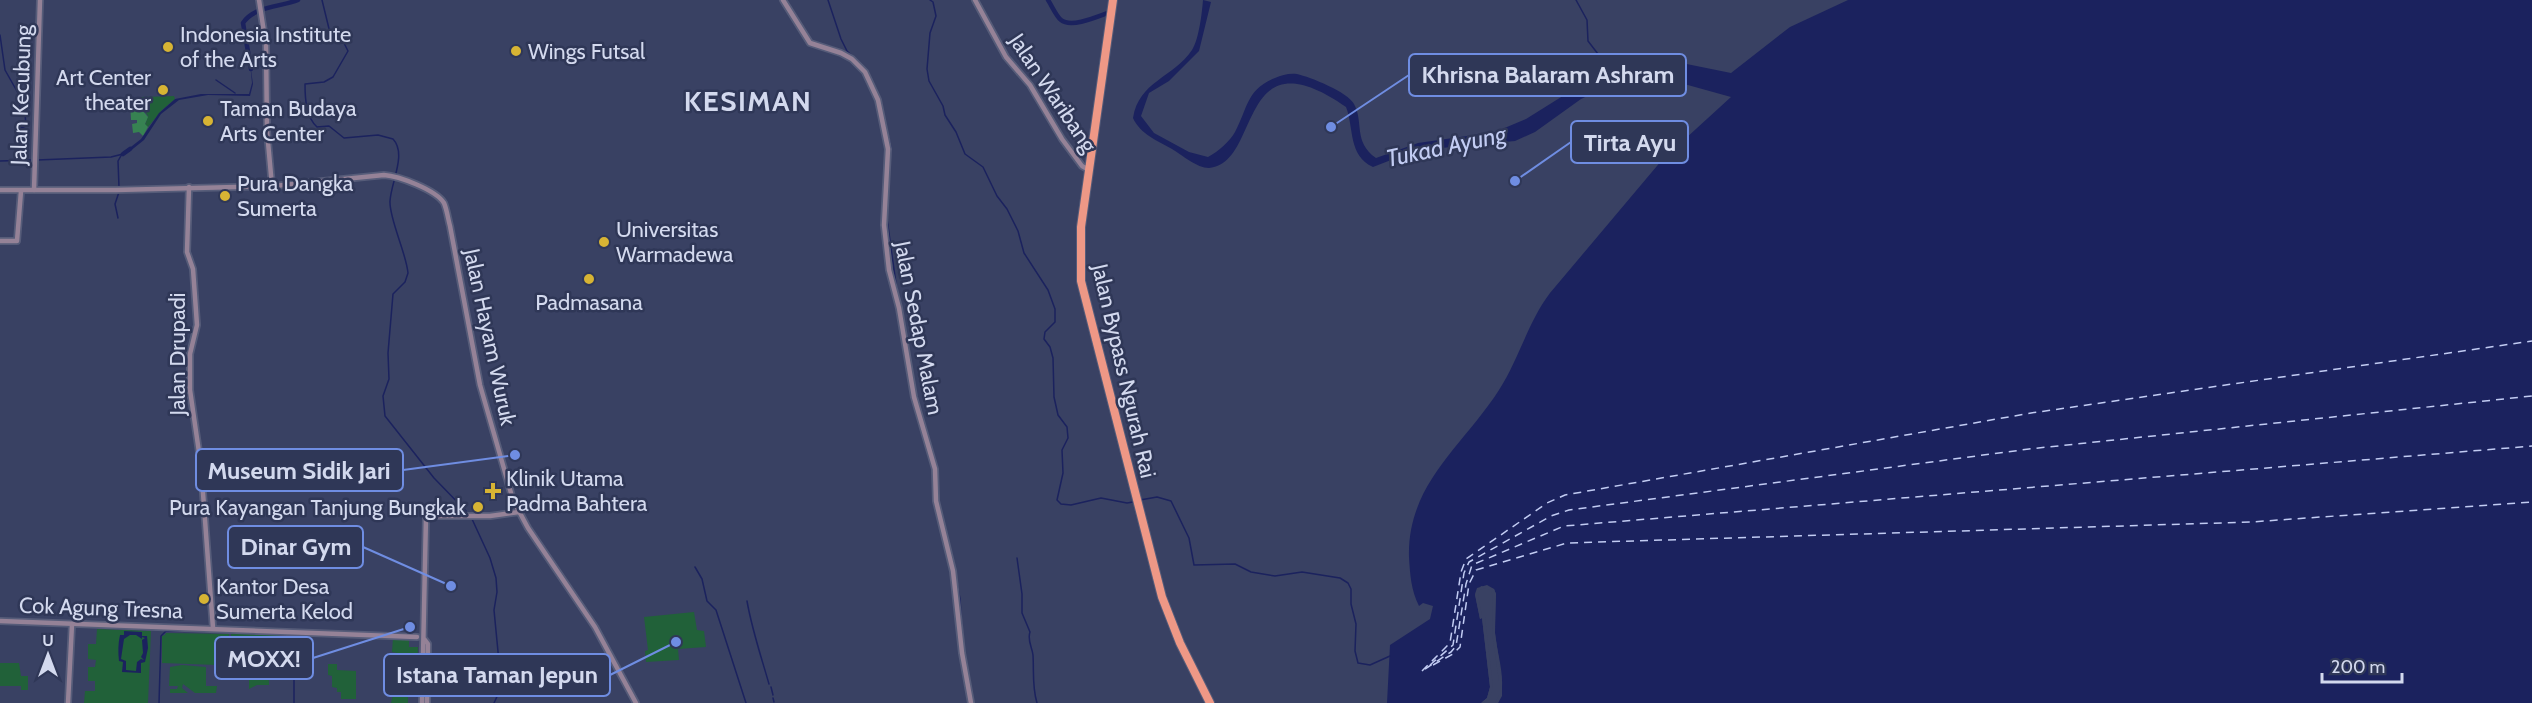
<svg xmlns="http://www.w3.org/2000/svg" width="2532" height="703" font-family="Cabin,sans-serif">
<style>
.green{fill:#216139}
.forest{fill:#378252}
.water{fill:#1b225e;fill-rule:evenodd}
.pier{fill:#394163}
.lines{fill:none;stroke-linecap:round;stroke-linejoin:round}
.stream{stroke:#1b225e;stroke-width:1.5}
.river{stroke:#1b225e;stroke-width:4.5}
.ferry{stroke:#c2ccf3;stroke-width:1.5;stroke-dasharray:8 6;stroke-linecap:butt}
.secondary-casing{stroke:#565c79;stroke-width:8}
.highway-casing{stroke:#565c79;stroke-width:10}
.secondary{stroke:#958297;stroke-width:4.5}
.highway{stroke:#ee9886;stroke-width:8}
.poi-dot{fill:#d7b434;stroke:#2f3757;stroke-width:2}
.labels{text-anchor:middle;dominant-baseline:central;stroke-width:5;stroke-linejoin:round;paint-order:stroke}
.poi-label{font-size:22px;fill:#d3d9ee;stroke:#2f3757;text-anchor:start}
.street-label{font-size:22px;fill:#d3d9ee;stroke:#2f3757}
.water-label{font-size:24px;font-style:italic;fill:#c2ccf3;stroke:#2f3757}
.district-label{font-size:28px;font-weight:bold;letter-spacing:1.5px;fill:#d3d9ee;stroke:#2f3757}
.leader{fill:none;stroke:#6f8de2;stroke-width:2}
.callout-dot{fill:#6f8de2;stroke:#2f3757;stroke-width:2}
.callout{fill:#2f3757;stroke:#6f8de2;stroke-width:2}
.callout-label{font-size:24px;text-anchor:middle;font-weight:bold;fill:#d3d9ee}
</style>
<rect width="100%" height="100%" fill="#394163"/>
<g class="green">
<path d="M 174,96 L 175,99 L 162,110 L 148,127 L 145,125 L 148,116 L 136,98 L 139,100 L 142,97 Z"/>
<path d="M 694,612 L 697,630 L 704,631 L 706,647 L 678,649 L 679,660 L 646,662 L 645,651 L 648,650 L 644,617 Z"/>
<path d="M 97,629 L 151,631 L 148,703 L 84,703 L 85,691 L 95,691 L 95,681 L 88,681 L 88,667 L 95,667 L 96,660 L 88,659 L 88,644 L 96,644 Z"/>
<path d="M 166,633 L 229,634 L 229,642 L 217,642 L 217,665 L 162,663 L 162,636 L 165,635 Z"/>
<path d="M 231,634 L 280,635 L 279,653 L 268,656 L 269,685 L 257,685 L 249,689 L 249,667 L 240,667 L 241,650 L 250,650 L 258,645 L 250,649 L 231,649 Z"/>
<path d="M 393,638 L 409,639 L 409,647 L 418,647 L 417,692 L 408,691 L 408,703 L 391,703 L 396,682 L 410,684 L 411,677 L 408,670 L 398,670 L 397,653 L 392,652 Z"/>
<path d="M 0,663 L 19,663 L 21,676 L 28,676 L 28,690 L 21,690 L 21,686 L 0,686 Z"/>
<path d="M 328,664 L 337,664 L 337,670 L 356,671 L 356,699 L 341,699 L 341,692 L 337,692 L 337,688 L 332,687 L 332,676 L 328,675 Z"/>
<path d="M 182,665 L 206,667 L 206,686 L 217,686 L 216,693 L 195,693 L 183,684 L 182,688 L 188,693 L 170,693 L 170,689 L 177,689 L 178,686 L 169,686 L 170,667 Z"/>
</g>
<path class="forest" d="M 130,101 L 135,101 L 148,117 L 145,124 L 148,127 L 143,136 L 139,132 L 133,133 L 132,124 L 137,123 L 137,120 L 131,120 Z"/>
<g class="water">
<path d="M 1203,0 L 1211,2 L 1199,51 L 1169,81 L 1149,93 L 1141,116 L 1154,133 L 1189,152 L 1208,157 C 1218,152 1230,141 1235,132 C 1248,108 1246,90 1275,78 C 1282,75 1289,73 1297,74 C 1310,77 1348,92 1354,104 C 1364,122 1353,142 1376,158 L 1418,143 L 1495,132 L 1526,119 L 1606,69 L 1625,62 L 1657,58 L 1731,73 L 1790,27 L 1848,0 L 2532,0 L 2532,703 L 1498,703 C 1508,683 1497,655 1495,633 C 1495,620 1495,607 1496,594 L 1494,589 L 1481,586 L 1475,595 L 1480,619 L 1482,618 L 1490,687 L 1487,698 L 1481,703 L 1387,703 L 1390,645 L 1430,619 L 1433,606 L 1423,603 L 1419,606 C 1411,590 1410,574 1409,557 C 1407,484 1463,446 1499,390 C 1519,359 1528,322 1550,293 L 1662,160 L 1731,97 L 1659,77 L 1627,77 L 1581,99 L 1535,132 L 1515,141 L 1431,149 L 1409,153 L 1373,167 C 1348,156 1354,127 1346,107 C 1236,31 1262,164 1209,168 C 1197,168 1182,155 1172,149 C 1158,141 1140,134 1133,118 C 1139,81 1173,78 1192,50 C 1199,39 1202,13 1203,0 Z"/>
<path d="M 250,63 L 253,84 L 250,96 L 208,95 L 179,100 L 161,114 L 144,140 L 129,152 L 127,150 L 141,139 L 159,113 L 175,99 L 201,94 L 249,94 L 252,83 Z"/>
<path d="M 124,631 L 142,632 L 142,636 L 147,636 L 148,648 L 145,662 L 141,663 L 141,673 L 122,672 L 123,662 L 119,661 C 118,652 118,644 120,635 L 124,635 ZM 130,635 L 136,635 L 142,639 L 142,637 L 145,638 L 142,640 L 143,653 L 141,657 L 144,660 L 141,659 L 137,662 L 136,671 L 126,670 L 126,661 L 121,659 L 124,639 L 121,637 L 124,639 Z"/>
</g>
<path class="pier" d="M 1487,585 L 1494,589 L 1496,594 L 1495,633 L 1502,681 L 1502,696 L 1498,703 L 1495,703 L 1499,695 L 1499,681 L 1492,633 L 1493,595 L 1491,591 L 1486,588 L 1480,590 L 1478,595 L 1482,615 L 1485,617 L 1493,687 L 1489,700 L 1481,703 L 1487,698 L 1490,687 L 1482,618 L 1480,619 L 1475,594 L 1477,588 Z"/>
<g class="lines">
<g class="stream">
<path d="M 322,0 L 332,41 L 344,43 L 348,51 L 333,77 L 324,82 L 305,84 C 305,99 306,117 317,127 L 329,126 L 344,138 L 378,135 L 393,139 C 407,154 391,182 390,201 C 389,219 406,252 408,273 L 405,282 L 393,294 L 388,353 L 389,379 L 383,396 L 385,416 L 434,478 L 466,511"/>
<path d="M 828,0 L 841,39 L 847,51 L 863,67"/>
<path d="M 930,0 L 933,2 L 936,16 L 930,33 L 927,69 L 929,81 L 943,106 L 945,115 L 956,132 L 965,154 L 983,167 L 997,196 L 1007,209 L 1018,231 L 1024,253 L 1048,290 L 1055,309 L 1055,322 L 1045,332 L 1044,339 L 1050,347 L 1053,358 L 1054,397 L 1058,415 L 1067,427 L 1068,438 L 1062,450 L 1063,473 L 1057,500 L 1061,504 L 1071,505 L 1101,498 L 1127,503 L 1133,502"/>
<path d="M 1576,0 L 1587,20 L 1588,41 L 1608,67"/>
<path d="M 0,35 L 5,70 L 18,93 L 20,108 L 25,113 L 26,126 L 21,128 L 22,156"/>
<path d="M 216,80 L 235,93"/>
<path d="M 871,81 L 878,96"/>
<path d="M 885,124 L 891,147 L 889,172"/>
<path d="M 37,160 L 111,157 L 123,154"/>
<path d="M 0,161 L 32,160"/>
<path d="M 119,187 L 118,161 L 122,154"/>
<path d="M 118,218 L 115,204 L 119,192"/>
<path d="M 887,219 L 897,291"/>
<path d="M 898,296 L 911,365"/>
<path d="M 937,474 L 938,490"/>
<path d="M 1140,500 L 1157,497 L 1171,501 L 1189,538 L 1194,565 L 1235,564 L 1251,572 L 1275,576 L 1302,572 L 1340,578 L 1348,583 L 1351,589 L 1351,604 L 1356,624 L 1355,651 L 1358,663 L 1370,665 L 1390,656"/>
<path d="M 472,519 L 490,558 L 496,578 L 497,592 L 494,610 L 499,662"/>
<path d="M 1017,558 L 1022,594 L 1022,613 L 1030,632 C 1027,640 1032,647 1033,655 C 1034,672 1032,687 1037,703"/>
<path d="M 953,563 L 960,599 L 962,633"/>
<path d="M 695,567 L 702,579 L 707,601 L 716,610 L 746,703"/>
<path d="M 747,601 C 752,630 761,656 769,684"/>
<path d="M 232,633 L 266,633"/>
<path d="M 499,684 L 499,666"/>
<path d="M 771,687 L 773,695"/>
<path d="M 972,694 L 973,703"/>
<path d="M 773,698 L 774,702"/>
<path d="M 159,703 L 161,636 L 166,631 L 229,632"/>
<path d="M 294,703 L 294,635"/>
<path d="M 494,703 L 500,690"/>
</g>
<g class="river">
<path d="M 1048,0 C 1052,6 1056,16 1061,20 C 1072,29 1101,15 1113,11"/>
<path d="M 251,69 L 243,23 C 254,6 281,7 298,0"/>
<path d="M 123,154 L 130,149"/>
</g>
<g class="ferry">
<path d="M 1430,665 L 1453,645 L 1464,573 L 1469,562 L 1551,516 L 1569,510 L 2029,449 L 2532,396"/>
<path d="M 1433,665 L 1453,654 L 1460,647 L 1469,584 L 1476,570 L 1567,543 L 2251,522 L 2532,502"/>
<path d="M 1425,669 L 1451,652 L 1456,646 L 1466,584 L 1472,565 L 1564,526 L 2532,446"/>
<path d="M 1422,671 L 1450,643 L 1461,572 L 1466,559 L 1547,503 L 1565,495 L 2031,413 L 2532,341"/>
</g>
<g class="secondary-casing">
<g id="secondary">
<path d="M 259,0 L 266,45 L 267,131 L 272,186"/>
<path d="M 783,0 L 810,43 L 841,53 L 852,59 L 865,72 L 878,100 L 888,149 L 884,225 L 889,270 L 899,308 L 914,397 L 935,469 L 936,501 L 953,571 L 962,653 L 971,703"/>
<path d="M 975,0 L 1006,57 L 1030,85 L 1062,139 L 1082,166 L 1089,170"/>
<path d="M 189,187 L 187,252 L 193,269 L 197,325 L 190,354 L 190,390 L 201,466 L 213,628"/>
<path d="M 0,190 L 116,190 L 274,186 L 384,175 C 399,176 436,190 444,203 C 447,210 448,219 450,226 L 480,385 L 513,500 L 528,528 L 595,627 L 636,703"/>
<path d="M 34,190 L 40,0"/>
<path d="M 0,241 L 17,241 L 21,191"/>
<path d="M 0,621 L 417,637"/>
<path d="M 425,640 L 428,644 L 427,703"/>
<path d="M 68,703 L 72,624"/>
<path d="M 422,703 L 426,516 L 490,516 L 519,512"/>
</g>
</g>
<g class="highway-casing">
<path id="highway" d="M 1113,0 L 1081,227 L 1081,281 L 1162,597 L 1180,643 L 1210,703"/>
</g>
<use href="#secondary" class="secondary"/>
<use href="#highway" class="highway"/>
</g>
<g class="poi-dot">
<circle cx="168" cy="47" r="6"/>
<circle cx="516" cy="51" r="6"/>
<circle cx="163" cy="90" r="6"/>
<circle cx="208" cy="121" r="6"/>
<circle cx="225" cy="196" r="6"/>
<circle cx="604" cy="242" r="6"/>
<circle cx="589" cy="279" r="6"/>
<path d="M490 482h6v6h6v6h-6v6h-6v-6h-6v-6h6z"/>
<circle cx="478" cy="507" r="6"/>
<circle cx="204" cy="599" r="6"/>
</g>
<g class="labels">
<g class="poi-label">
<text x="180" y="34">Indonesia Institute<tspan x="180" dy="25">of the Arts</tspan></text>
<text x="528" y="51">Wings Futsal</text>
<text x="151" y="77" text-anchor="end">Art Center<tspan x="151" dy="25">theater</tspan></text>
<text x="220" y="108">Taman Budaya<tspan x="220" dy="25">Arts Center</tspan></text>
<text x="237" y="183">Pura Dangka<tspan x="237" dy="25">Sumerta</tspan></text>
<text x="616" y="229">Universitas<tspan x="616" dy="25">Warmadewa</tspan></text>
<text x="589" y="302" text-anchor="middle">Padmasana</text>
<text x="506" y="478">Klinik Utama<tspan x="506" dy="25">Padma Bahtera</tspan></text>
<text x="466" y="507" text-anchor="end">Pura Kayangan Tanjung Bungkak</text>
<text x="216" y="586">Kantor Desa<tspan x="216" dy="25">Sumerta Kelod</tspan></text>
</g>
<g class="street-label">
<text transform="translate(1053 93) rotate(56)">Jalan Waribang</text>
<text transform="translate(21 95) rotate(-88)">Jalan Kecubung</text>
<text transform="translate(919 328) rotate(79)">Jalan Sedap Malam</text>
<text transform="translate(490 337) rotate(78)">Jalan Hayam Wuruk</text>
<text transform="translate(177 354) rotate(-90)">Jalan Drupadi</text>
<text transform="translate(1124 371) rotate(77)">Jalan Bypass Ngurah Rai</text>
<text transform="translate(101 608) rotate(2)">Cok Agung Tresna</text>
</g>
<g class="water-label">
<text transform="translate(1446 146) rotate(-12)">Tukad Ayung</text>
</g>
<g class="district-label">
<text x="748" y="101">KESIMAN</text>
</g>
</g>
<path class="leader" d="M1331 127L1409 75M1515 181L1571 142M515 455L403 470M451 586L363 547M410 627L313 658M676 642L610 675"/>
<g class="callout-dot">
<circle cx="1331" cy="127" r="6"/>
<circle cx="1515" cy="181" r="6"/>
<circle cx="515" cy="455" r="6"/>
<circle cx="451" cy="586" r="6"/>
<circle cx="410" cy="627" r="6"/>
<circle cx="676" cy="642" r="6"/>
</g>
<g class="callout">
<rect x="1409" y="54" width="277" height="42" rx="6"/>
<rect x="1571" y="121" width="117" height="42" rx="6"/>
<rect x="196" y="449" width="207" height="42" rx="6"/>
<rect x="228" y="526" width="135" height="42" rx="6"/>
<rect x="215" y="637" width="98" height="42" rx="6"/>
<rect x="384" y="654" width="226" height="42" rx="6"/>
</g>
<g class="callout-label">
<text x="1548" y="83">Khrisna Balaram Ashram</text>
<text x="1630" y="151">Tirta Ayu</text>
<text x="299" y="479">Museum Sidik Jari</text>
<text x="296" y="555">Dinar Gym</text>
<text x="264" y="667">MOXX!</text>
<text x="497" y="683">Istana Taman Jepun</text>
</g>
<g transform="translate(48 655)" stroke="#2f3757" stroke-width="4.5" paint-order="stroke">
<path d="M0-4.5L10 22L0 15L-10 22Z" fill="#d3d9ee"/>
<text y="-9" font-size="16" font-weight="bold" text-anchor="middle" fill="#d3d9ee">U</text>
</g>
<path d="M2322 673v9h80v-9" fill="none" stroke="#d3d9ee" stroke-width="3"/>
<text x="2331" y="673" font-size="18" fill="#d3d9ee" stroke="#2f3757" stroke-width="4.5" paint-order="stroke">200 m</text>
</svg>
